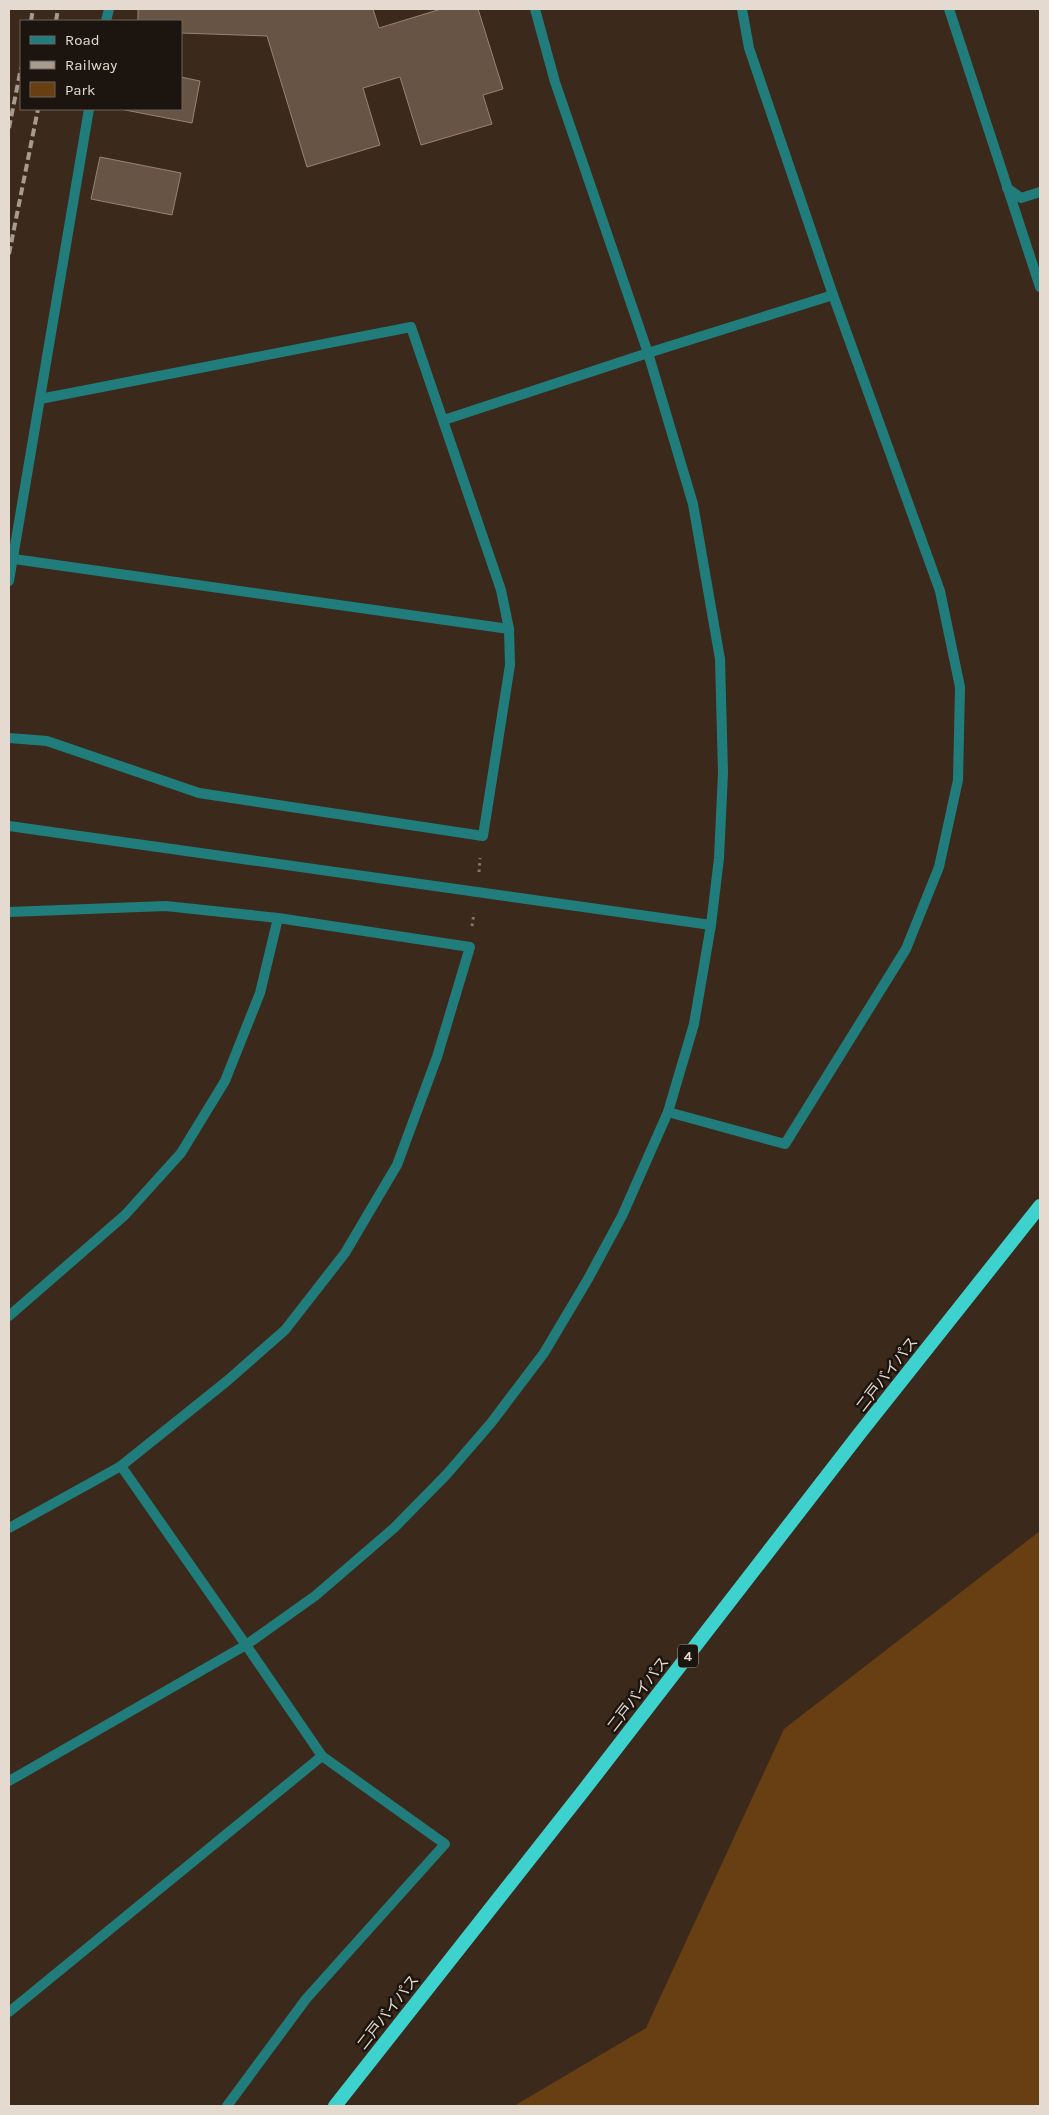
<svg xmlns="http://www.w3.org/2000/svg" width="1049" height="2115" font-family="Karla,'Noto Sans JP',sans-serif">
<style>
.green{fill:#683e13}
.building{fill:#675444;stroke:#978372}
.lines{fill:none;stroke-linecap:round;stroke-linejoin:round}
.path{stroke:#887a6d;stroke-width:3;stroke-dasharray:2.5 4;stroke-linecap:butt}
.minor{stroke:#217d7b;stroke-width:10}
.tertiary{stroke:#217d7b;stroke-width:10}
.trunk{stroke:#3ed2ce;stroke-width:14}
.rail{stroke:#a79a8e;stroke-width:4;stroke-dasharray:8 4;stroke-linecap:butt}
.labels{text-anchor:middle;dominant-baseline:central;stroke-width:5;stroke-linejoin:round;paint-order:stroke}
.shield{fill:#1c140e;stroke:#a99f96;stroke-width:1}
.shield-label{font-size:14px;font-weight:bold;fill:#e5dad0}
.street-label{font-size:15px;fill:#e5dad0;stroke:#1c140e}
</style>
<rect width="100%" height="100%" fill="#3b2a1b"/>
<path class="green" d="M 1040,1531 L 1040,2106 L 514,2106 L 646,2028 L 784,1729 Z"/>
<g class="building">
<path d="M 138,9 L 373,9 L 379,28 L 441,9 L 478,9 L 503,89 L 483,95 L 492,124 L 421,145 L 400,77 L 363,88 L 380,145 L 307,167 L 267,36 L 181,33 L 181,21 L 138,21 Z"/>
<path d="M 181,77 L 200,81 L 192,123 L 120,109 L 181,109 Z"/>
<path d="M 100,157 L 181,173 L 172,215 L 91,199 Z"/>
</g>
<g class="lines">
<g class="path">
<path d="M 479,872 L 480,858"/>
<path d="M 472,926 L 474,913"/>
</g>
<g class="minor">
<path d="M 949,9 L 1040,287"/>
<path d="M 106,21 L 109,9"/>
<path d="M 1007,188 L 1021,198 L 1040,192"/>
<path d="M 444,420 L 648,353 L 833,295"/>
<path d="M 14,559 L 509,629"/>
<path d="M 9,581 L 89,109"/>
<path d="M 9,738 L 47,741 L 199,793 L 483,836 L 510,665 L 509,629 L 501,590 L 411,327 L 40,399"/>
<path d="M 9,912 L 166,906 L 278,918 L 470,947 L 437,1057 L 397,1165 L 345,1253 L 285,1330 L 227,1381 L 121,1466 L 9,1528"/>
<path d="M 668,1112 L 785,1144 L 906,949 L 939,867 L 958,780 L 960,687 L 940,591 L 833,295 L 749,48 L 742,9"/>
<path d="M 9,1316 L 125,1215 L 181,1153 L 225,1081 L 260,993 L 278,918"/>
<path d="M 121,1466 L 246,1645 L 322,1756 L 445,1844 L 306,1999 L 227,2106"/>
<path d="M 9,2012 L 322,1756"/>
</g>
<g class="tertiary">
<path d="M 9,826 L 711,925"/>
<path d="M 9,1781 L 246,1645 L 315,1596 L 394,1528 L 447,1474 L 491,1423 L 544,1353 L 588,1279 L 622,1216 L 668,1112 L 694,1024 L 711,925 L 719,858 L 723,773 L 720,659 L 693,504 L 648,353 L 555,82 L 535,9"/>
</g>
<path class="trunk" d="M 335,2106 L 584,1790 L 860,1433 L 1040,1206"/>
<g class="rail">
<path d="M 31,21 L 33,9"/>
<path d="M 56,21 L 58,9"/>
<path d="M 9,128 L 21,68"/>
<path d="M 9,254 L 38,109"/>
</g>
</g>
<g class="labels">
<rect class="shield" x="678" y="1644.5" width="20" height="23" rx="4"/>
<g class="shield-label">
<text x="688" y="1656">4</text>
</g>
<g class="street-label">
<text transform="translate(887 1374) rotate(-52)">二戸バイパス</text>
<text transform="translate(638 1694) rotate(-52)">二戸バイパス</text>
<text transform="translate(388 2012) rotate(-52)">二戸バイパス</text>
</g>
</g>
<rect width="1049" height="2115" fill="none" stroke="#e5dad0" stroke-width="20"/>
<rect x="20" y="20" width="162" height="90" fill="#1c140e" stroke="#6c635c"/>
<rect x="30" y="36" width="25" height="8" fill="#217d7b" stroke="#6c635c"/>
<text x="65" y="45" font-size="15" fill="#e5dad0">Road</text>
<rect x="30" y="61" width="25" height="8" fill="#a79a8e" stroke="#6c635c"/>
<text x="65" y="70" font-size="15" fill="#e5dad0">Railway</text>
<rect x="30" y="82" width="25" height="15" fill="#683e13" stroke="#6c635c"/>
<text x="65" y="95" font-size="15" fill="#e5dad0">Park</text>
</svg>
